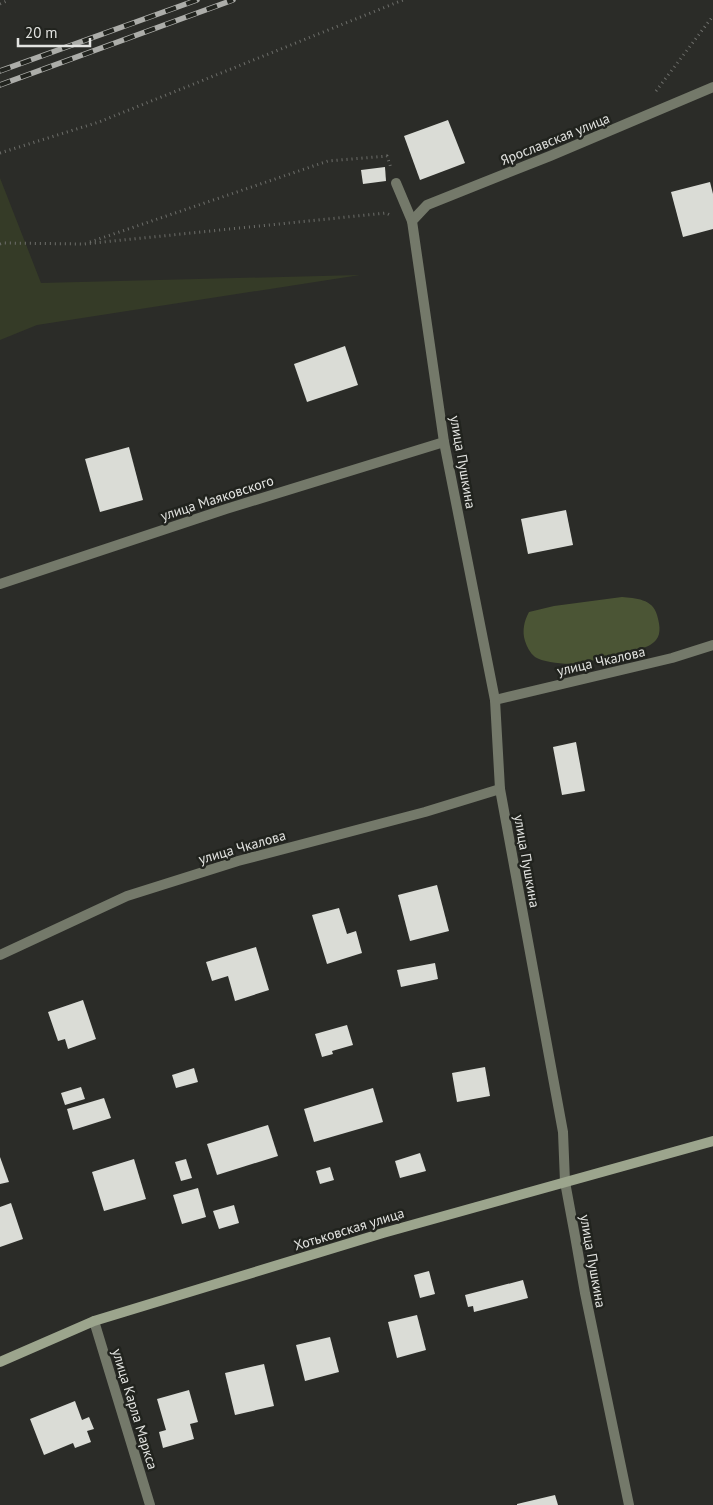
<svg xmlns="http://www.w3.org/2000/svg" width="713" height="1505" font-family="'PT Sans',sans-serif">
<style>
.green{fill:#353b27}
.water{fill:#4b5535}
.building{fill:#dadcd6}
.lines{fill:none;stroke-linecap:round;stroke-linejoin:round}
.path{stroke:#6d6e6a;stroke-width:3;stroke-dasharray:1 4;stroke-linecap:butt}
.service{stroke:#74796a;stroke-width:10}
.minor{stroke:#74796a;stroke-width:10}
.secondary{stroke:#9ca58d;stroke-width:10}
.rail-casing{stroke:#acada9;stroke-width:5.5}
.rail{stroke:#21231e;stroke-width:4;stroke-dasharray:11;stroke-linecap:butt}
.labels{text-anchor:middle;dominant-baseline:central;stroke-width:5;stroke-linejoin:round;paint-order:stroke}
.street-label{font-size:14px;fill:#e3e4e1;stroke:#21231e}
</style>
<rect width="100%" height="100%" fill="#2b2c28"/>
<path class="green" d="M 0,178 L 41,283 L 360,275 L 37,325 L 0,340 Z"/>
<path class="water" d="M 622,597 C 635,598 653,599 657,615 C 659,622 662,633 656,640 C 648,650 629,651 617,654 C 605,657 593,661 580,663 C 569,665 544,663 535,657 C 530,653 527,647 525,641 C 522,631 524,621 529,612 L 554,606 Z"/>
<g class="building">
<path d="M 448,120 L 465,163 L 420,180 L 404,136 Z"/>
<path d="M 385,167 L 386,181 L 363,184 L 361,170 Z"/>
<path d="M 710,182 L 713,194 L 713,229 L 683,237 L 671,192 Z"/>
<path d="M 345,346 L 358,385 L 307,402 L 294,364 Z"/>
<path d="M 129,447 L 143,500 L 100,512 L 85,459 Z"/>
<path d="M 566,510 L 573,545 L 528,554 L 521,519 Z"/>
<path d="M 576,742 L 585,791 L 562,795 L 553,747 Z"/>
<path d="M 437,885 L 449,931 L 410,941 L 398,895 Z"/>
<path d="M 339,908 L 347,934 L 356,931 L 362,953 L 327,964 L 312,915 Z"/>
<path d="M 256,947 L 269,990 L 235,1001 L 228,976 L 212,981 L 206,962 Z"/>
<path d="M 435,963 L 438,979 L 401,987 L 397,970 Z"/>
<path d="M 83,1000 L 96,1039 L 68,1049 L 65,1039 L 58,1041 L 48,1012 Z"/>
<path d="M 347,1025 L 353,1045 L 332,1051 L 333,1054 L 322,1057 L 315,1034 Z"/>
<path d="M 485,1067 L 490,1096 L 457,1102 L 452,1073 Z"/>
<path d="M 194,1068 L 198,1082 L 176,1088 L 172,1075 Z"/>
<path d="M 81,1087 L 85,1099 L 65,1105 L 61,1093 Z"/>
<path d="M 373,1088 L 383,1122 L 314,1142 L 304,1109 Z"/>
<path d="M 104,1098 L 111,1118 L 73,1130 L 67,1109 Z"/>
<path d="M 268,1125 L 278,1156 L 217,1175 L 207,1144 Z"/>
<path d="M 420,1153 L 426,1171 L 400,1178 L 395,1161 Z"/>
<path d="M 0,1157 L 9,1182 L 0,1184 Z"/>
<path d="M 134,1159 L 146,1199 L 104,1211 L 92,1172 Z"/>
<path d="M 186,1159 L 192,1178 L 181,1181 L 175,1162 Z"/>
<path d="M 330,1167 L 334,1180 L 320,1184 L 316,1171 Z"/>
<path d="M 198,1188 L 206,1217 L 182,1224 L 173,1195 Z"/>
<path d="M 11,1203 L 23,1239 L 0,1247 L 0,1207 Z"/>
<path d="M 234,1205 L 239,1223 L 219,1229 L 213,1211 Z"/>
<path d="M 429,1271 L 435,1294 L 420,1298 L 414,1275 Z"/>
<path d="M 523,1280 L 528,1298 L 474,1312 L 473,1306 L 468,1307 L 465,1295 Z"/>
<path d="M 417,1315 L 426,1350 L 397,1358 L 388,1322 Z"/>
<path d="M 330,1337 L 339,1372 L 305,1381 L 296,1345 Z"/>
<path d="M 264,1364 L 274,1406 L 235,1415 L 225,1373 Z"/>
<path d="M 189,1390 L 198,1422 L 190,1424 L 194,1439 L 163,1448 L 159,1432 L 166,1430 L 157,1399 Z"/>
<path d="M 75,1401 L 82,1420 L 89,1417 L 94,1429 L 87,1431 L 91,1442 L 75,1448 L 73,1443 L 44,1455 L 30,1419 Z"/>
<path d="M 555,1495 L 558,1505 L 517,1505 L 517,1504 Z"/>
</g>
<g class="lines">
<g class="path">
<path d="M 0,4 L 9,0"/>
<path d="M 656,91 L 713,16"/>
<path d="M 0,153 L 99,122 L 403,0"/>
<path d="M 90,242 L 328,161 L 387,156 L 391,168"/>
<path d="M 0,244 L 3,243 L 84,244 L 386,213 L 390,215"/>
</g>
<path class="service" d="M 396,183 L 412,221"/>
<g class="minor">
<path d="M 0,584 L 226,509 L 444,442"/>
<path d="M 495,700 L 672,658 L 713,645"/>
<path d="M 0,955 L 127,896 L 238,861 L 425,812 L 500,789"/>
<path d="M 94,1321 L 150,1505"/>
<path d="M 629,1505 L 585,1293 L 575,1236 L 565,1182 L 563,1132 L 500,789 L 495,700 L 444,442 L 412,221 L 427,205 L 550,156 L 713,87"/>
</g>
<path class="secondary" d="M 0,1362 L 94,1321 L 209,1286 L 383,1233 L 713,1141"/>
<g class="rail-casing">
<g id="rail">
<path d="M 0,71 L 197,0"/>
<path d="M 0,85 L 233,0"/>
</g>
</g>
<use href="#rail" class="rail"/>
</g>
<g class="labels">
<g class="street-label">
<text transform="translate(555 139) rotate(-22)">Ярославская улица</text>
<text transform="translate(463 462) rotate(80)">улица Пушкина</text>
<text transform="translate(217 498) rotate(-18)">улица Маяковского</text>
<text transform="translate(601 661) rotate(-13)">улица Чкалова</text>
<text transform="translate(242 847) rotate(-16)">улица Чкалова</text>
<text transform="translate(527 861) rotate(80)">улица Пушкина</text>
<text transform="translate(349 1229) rotate(-17)">Хотьковская улица</text>
<text transform="translate(593 1261) rotate(80)">улица Пушкина</text>
<text transform="translate(135 1409) rotate(73)">улица Карла Маркса</text>
</g>
</g>
<path d="M18 38v8h72v-8" fill="none" stroke="#e3e4e1" stroke-width="2.5"/>
<text x="25" y="38" font-size="15" fill="#e3e4e1" stroke="#21231e" stroke-width="4" paint-order="stroke">20 m</text>
</svg>
